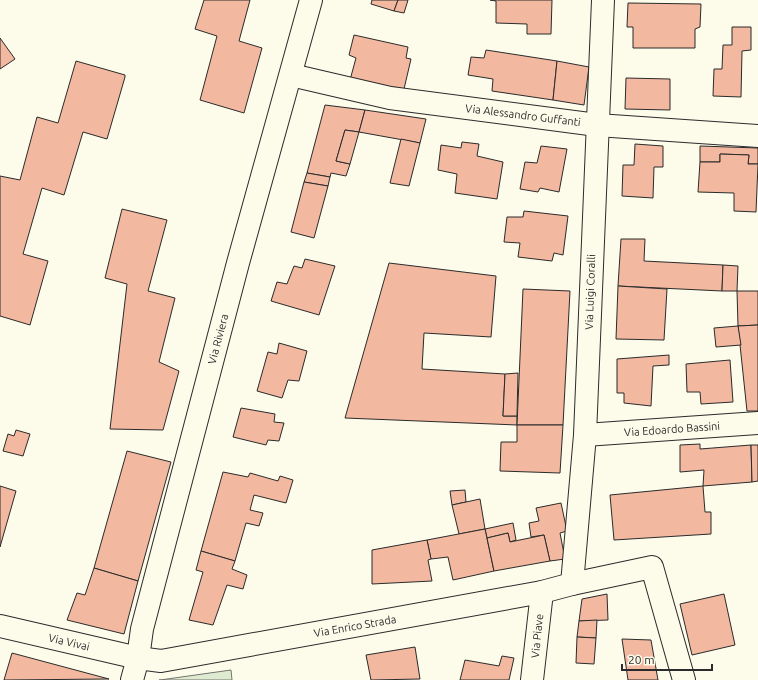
<svg xmlns="http://www.w3.org/2000/svg" width="758" height="680" font-family="Ubuntu,sans-serif">
<style>
.green{fill:#deebd1;stroke:#74746e}
.building{fill:#f2b8a0;stroke:#2b2b2b}
.lines{fill:none;stroke-linecap:round;stroke-linejoin:round}
.minor-casing{stroke:#2b2b2b;stroke-width:24}
.minor{stroke:#fdfbea;stroke-width:22}
.labels{text-anchor:middle;dominant-baseline:central;stroke-width:3;stroke-linejoin:round;paint-order:stroke}
.street-label{font-size:11px;fill:#2b2b2b;stroke:#fdfbea}
</style>
<rect width="100%" height="100%" fill="#fdfbea"/>
<path class="green" d="M 231,670 L 232,680 L 159,680 L 160,680 Z"/>
<g class="building">
<path d="M 204,0 L 250,0 L 239,41 L 262,48 L 244,113 L 200,100 L 217,36 L 195,29 Z"/>
<path d="M 372,0 L 398,0 L 394,11 L 371,4 Z"/>
<path d="M 398,0 L 408,0 L 404,13 L 394,11 Z"/>
<path d="M 490,0 L 552,0 L 551,34 L 527,34 L 527,24 L 496,23 L 496,1 Z"/>
<path d="M 628,3 L 701,4 L 700,27 L 695,29 L 695,48 L 633,48 L 633,27 L 627,27 Z"/>
<path d="M 732,27 L 751,27 L 751,50 L 742,51 L 741,97 L 713,96 L 714,69 L 722,69 L 723,45 L 732,45 Z"/>
<path d="M 354,35 L 408,47 L 406,58 L 411,59 L 404,89 L 350,80 L 356,58 L 349,55 Z"/>
<path d="M 0,38 L 15,59 L 0,69 Z"/>
<path d="M 486,50 L 557,61 L 553,100 L 492,91 L 493,79 L 468,75 L 471,57 L 484,58 Z"/>
<path d="M 76,61 L 125,75 L 125,77 L 107,139 L 83,132 L 64,195 L 42,188 L 23,254 L 48,261 L 30,325 L 0,316 L 0,176 L 20,180 L 37,117 L 58,123 Z"/>
<path d="M 557,61 L 589,67 L 584,105 L 553,100 Z"/>
<path d="M 626,78 L 670,79 L 670,110 L 625,109 Z"/>
<path d="M 325,105 L 365,110 L 359,132 L 345,130 L 336,161 L 350,164 L 346,176 L 331,173 L 330,177 L 307,173 Z"/>
<path d="M 365,110 L 426,119 L 420,143 L 359,132 Z"/>
<path d="M 345,130 L 359,132 L 350,164 L 336,161 Z"/>
<path d="M 401,139 L 420,143 L 409,186 L 390,183 Z"/>
<path d="M 462,142 L 479,144 L 477,156 L 503,162 L 497,199 L 455,193 L 457,174 L 438,170 L 441,145 L 461,148 Z"/>
<path d="M 635,144 L 663,146 L 663,167 L 654,167 L 653,198 L 622,196 L 623,165 L 634,165 Z"/>
<path d="M 541,146 L 567,149 L 559,192 L 540,188 L 538,192 L 520,189 L 525,162 L 537,163 Z"/>
<path d="M 700,146 L 758,148 L 758,164 L 748,164 L 749,155 L 720,154 L 720,162 L 700,162 Z"/>
<path d="M 720,154 L 749,155 L 748,164 L 758,164 L 756,212 L 734,211 L 734,193 L 698,192 L 700,162 L 720,162 Z"/>
<path d="M 307,173 L 330,177 L 328,186 L 304,182 Z"/>
<path d="M 304,182 L 328,186 L 314,238 L 291,232 Z"/>
<path d="M 122,209 L 167,220 L 148,291 L 175,298 L 159,362 L 179,371 L 163,430 L 110,429 L 127,284 L 105,278 Z"/>
<path d="M 524,211 L 568,216 L 563,255 L 554,253 L 552,261 L 518,257 L 520,243 L 504,242 L 507,217 L 523,217 Z"/>
<path d="M 621,239 L 645,239 L 644,261 L 723,265 L 722,291 L 618,286 Z"/>
<path d="M 305,259 L 335,266 L 319,315 L 271,301 L 277,282 L 287,284 L 294,266 L 302,268 Z"/>
<path d="M 389,263 L 496,276 L 491,337 L 424,333 L 422,369 L 505,374 L 503,416 L 517,416 L 517,425 L 345,418 Z"/>
<path d="M 723,265 L 738,266 L 737,291 L 722,291 Z"/>
<path d="M 618,286 L 667,289 L 664,340 L 616,339 Z"/>
<path d="M 523,289 L 570,291 L 563,425 L 517,425 Z"/>
<path d="M 737,291 L 758,291 L 758,325 L 738,326 Z"/>
<path d="M 758,325 L 758,411 L 747,411 L 738,326 Z"/>
<path d="M 738,326 L 741,345 L 716,347 L 714,328 Z"/>
<path d="M 279,343 L 307,351 L 299,381 L 288,380 L 282,398 L 257,391 L 268,352 L 277,354 Z"/>
<path d="M 669,355 L 669,365 L 653,366 L 651,406 L 624,403 L 624,393 L 617,393 L 617,359 Z"/>
<path d="M 730,360 L 733,402 L 701,404 L 700,392 L 687,392 L 686,364 Z"/>
<path d="M 518,373 L 517,416 L 503,416 L 505,374 Z"/>
<path d="M 241,408 L 275,414 L 274,422 L 284,423 L 279,441 L 268,440 L 266,445 L 233,437 Z"/>
<path d="M 517,425 L 563,425 L 560,473 L 500,471 L 501,442 L 517,442 Z"/>
<path d="M 16,430 L 30,434 L 23,456 L 3,451 L 8,434 L 14,436 Z"/>
<path d="M 700,444 L 700,449 L 751,445 L 752,482 L 703,486 L 704,470 L 680,472 L 680,445 Z"/>
<path d="M 751,445 L 758,445 L 758,481 L 752,482 Z"/>
<path d="M 127,451 L 171,462 L 138,581 L 94,568 Z"/>
<path d="M 223,472 L 248,477 L 250,473 L 278,481 L 280,476 L 293,480 L 286,503 L 254,495 L 250,510 L 263,513 L 259,526 L 246,523 L 235,561 L 201,551 Z"/>
<path d="M 0,486 L 16,491 L 0,547 Z"/>
<path d="M 703,486 L 705,512 L 711,512 L 711,534 L 614,540 L 610,495 Z"/>
<path d="M 465,490 L 466,502 L 452,505 L 450,491 Z"/>
<path d="M 480,499 L 485,529 L 459,534 L 452,505 Z"/>
<path d="M 561,503 L 567,531 L 560,533 L 565,559 L 550,561 L 544,535 L 531,537 L 529,523 L 539,521 L 536,508 Z"/>
<path d="M 513,523 L 516,540 L 510,542 L 508,533 L 487,538 L 485,529 Z"/>
<path d="M 485,529 L 494,571 L 453,580 L 448,557 L 431,559 L 427,540 Z"/>
<path d="M 508,533 L 510,542 L 544,535 L 550,561 L 494,571 L 487,538 Z"/>
<path d="M 427,540 L 431,559 L 428,560 L 432,581 L 372,584 L 372,550 Z"/>
<path d="M 201,551 L 235,561 L 232,569 L 247,575 L 243,589 L 227,585 L 213,625 L 189,620 L 203,572 L 196,570 Z"/>
<path d="M 94,568 L 138,581 L 124,634 L 67,620 L 77,593 L 85,595 Z"/>
<path d="M 607,594 L 608,620 L 579,621 L 582,599 Z"/>
<path d="M 724,594 L 735,645 L 692,655 L 680,604 Z"/>
<path d="M 597,620 L 596,638 L 577,637 L 579,621 Z"/>
<path d="M 577,637 L 596,638 L 594,664 L 576,663 Z"/>
<path d="M 622,639 L 651,640 L 658,680 L 628,680 Z"/>
<path d="M 415,647 L 420,679 L 371,680 L 366,655 Z"/>
<path d="M 12,653 L 109,679 L 4,680 Z"/>
<path d="M 502,656 L 514,658 L 509,680 L 460,680 L 465,660 L 499,666 Z"/>
</g>
<g class="lines">
<g class="minor-casing">
<g id="minor">
<path d="M 291,75 L 390,98 L 597,125 L 758,136"/>
<path d="M 585,435 L 758,423"/>
<path d="M 572,584 L 585,435 L 603,0"/>
<path d="M 0,626 L 138,658 L 161,661 L 542,592 L 572,584 L 652,567 L 684,680"/>
<path d="M 132,680 L 138,658 L 142,629 L 238,263 L 311,0"/>
<path d="M 532,680 L 542,592"/>
</g>
</g>
<use href="#minor" class="minor"/>
</g>
<g class="labels">
<g class="street-label">
<text transform="translate(523 115) rotate(7)">Via Alessandro Guffanti</text>
<text transform="translate(590 292) rotate(-88)">Via Luigi Coralli</text>
<text transform="translate(218 339) rotate(-75)">Via Riviera</text>
<text transform="translate(672 429) rotate(-4)">Via Edoardo Bassini</text>
<text transform="translate(355 626) rotate(-10)">Via Enrico Strada</text>
<text transform="translate(537 636) rotate(-84)">Via Piave</text>
<text transform="translate(69 642) rotate(13)">Via Vivai</text>
</g>
</g>
<path d="M622 664v6h90v-6" fill="none" stroke="#2b2b2b" stroke-width="2"/>
<text x="628" y="664" font-size="12" fill="#2b2b2b" stroke="#fdfbea" stroke-width="3" paint-order="stroke">20 m</text>
</svg>
